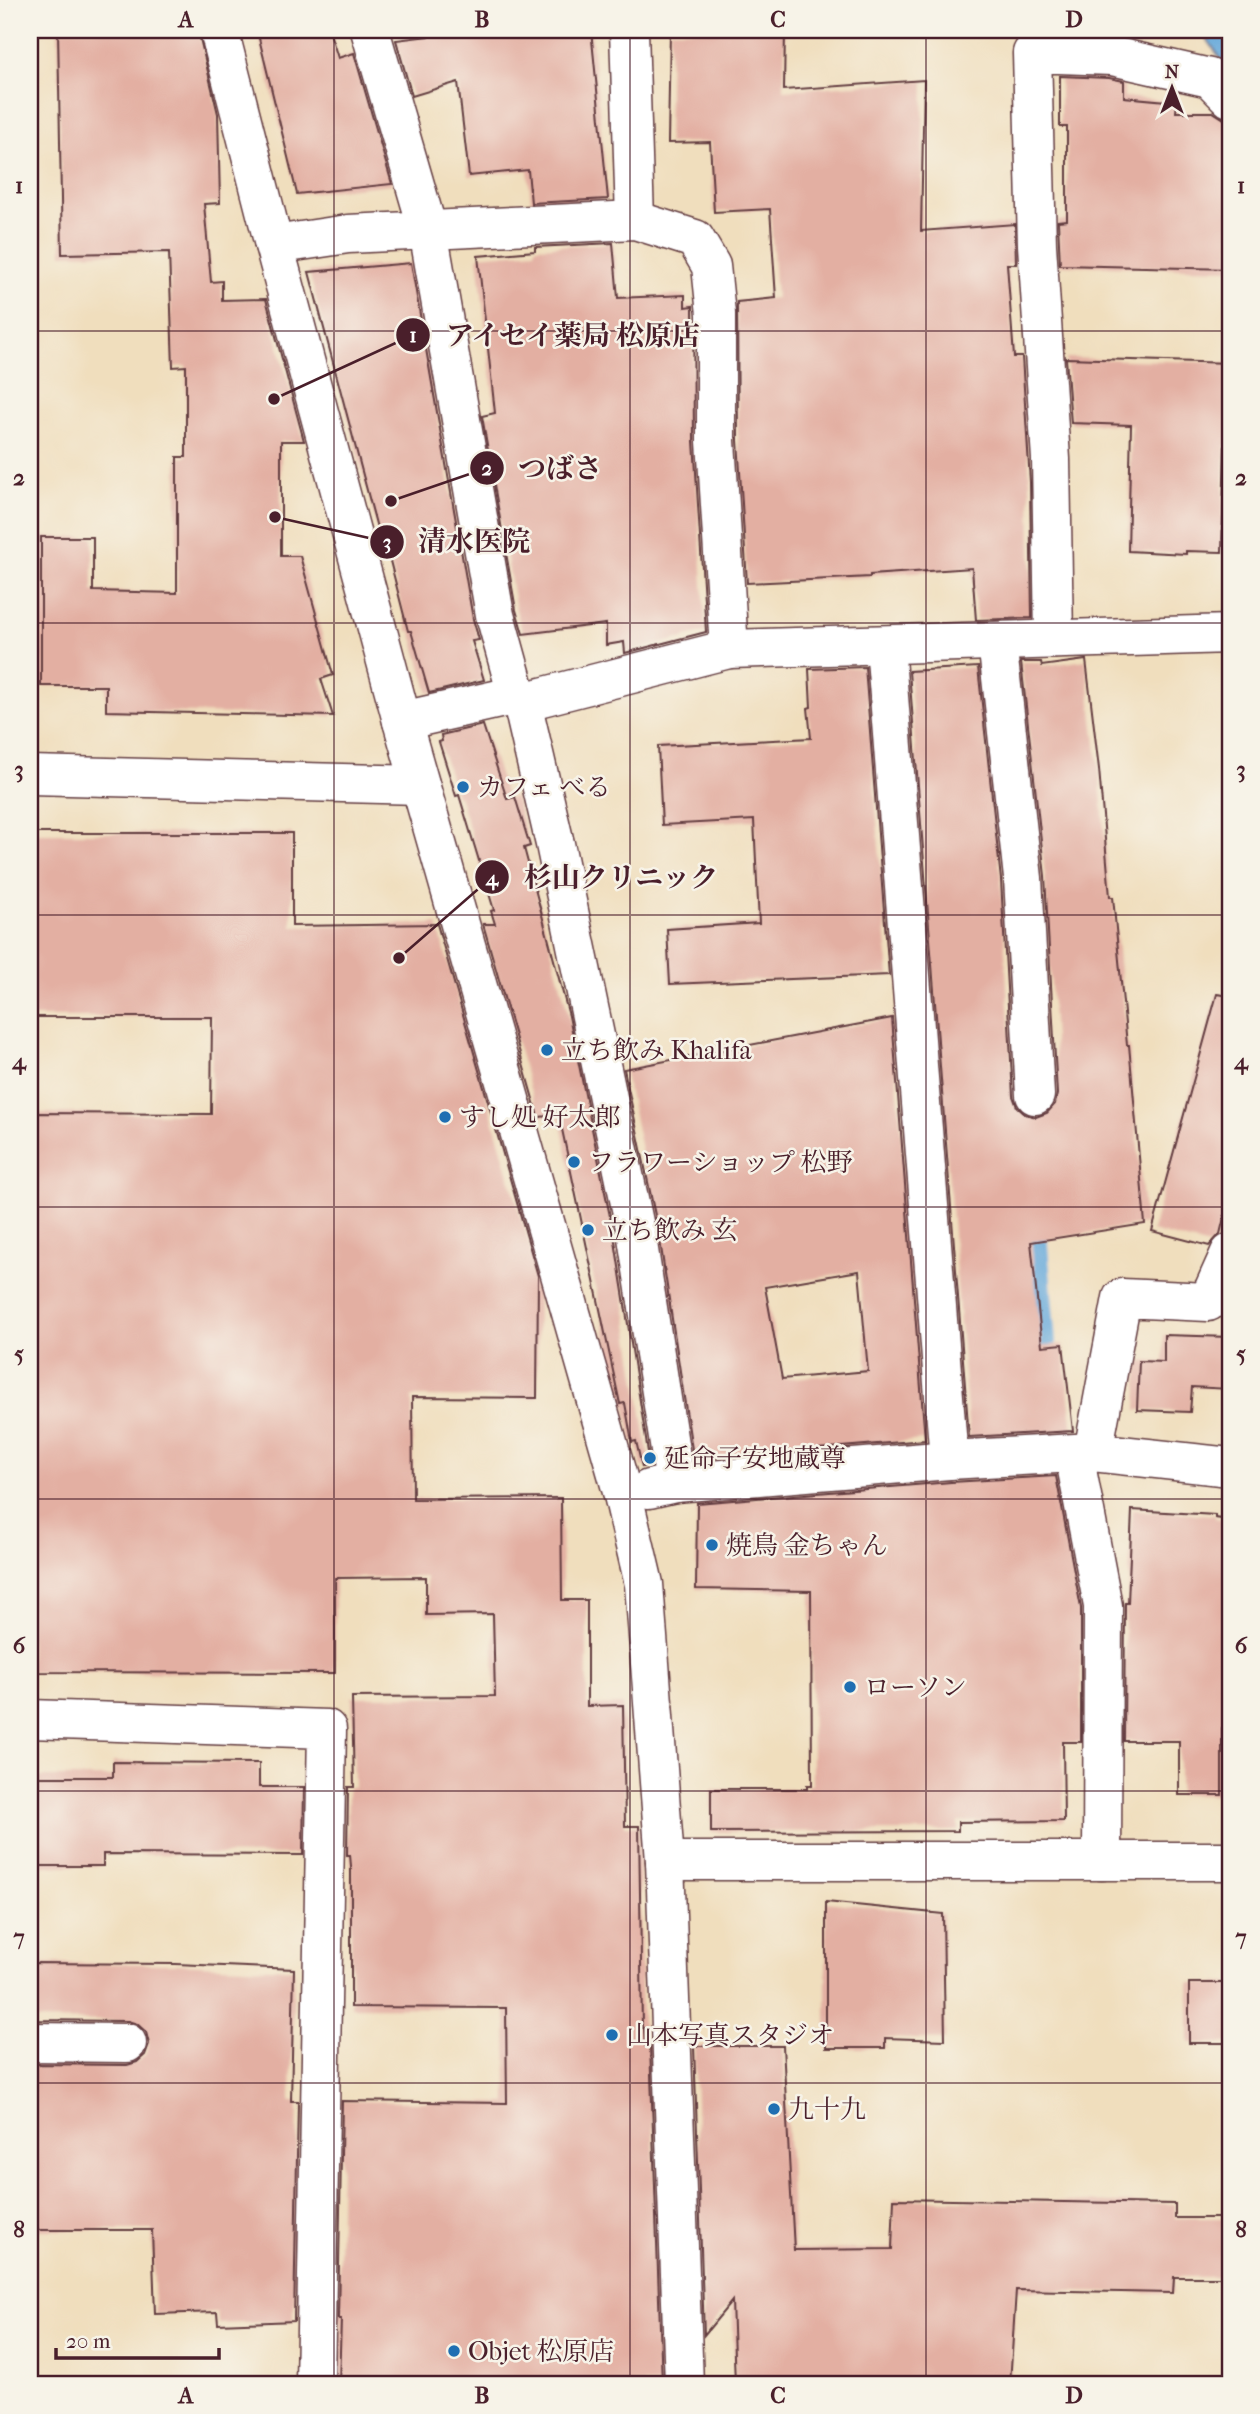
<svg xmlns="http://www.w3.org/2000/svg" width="1260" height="2414" font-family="'IM FELL French Canon','Noto Serif JP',serif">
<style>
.water{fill:#65a8da;stroke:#586482;stroke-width:2}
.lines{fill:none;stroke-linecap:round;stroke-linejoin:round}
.stream{stroke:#65a8da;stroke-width:16}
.building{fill:#e3afa2;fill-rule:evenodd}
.street-casing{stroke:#633c41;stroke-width:41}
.street{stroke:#fff;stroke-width:38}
.grid{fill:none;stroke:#4a1f2b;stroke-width:2;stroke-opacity:0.55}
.poi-dot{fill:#1f6fb2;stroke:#f7f3e8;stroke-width:2.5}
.labels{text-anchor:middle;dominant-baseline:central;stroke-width:5;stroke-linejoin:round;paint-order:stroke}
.poi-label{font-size:26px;fill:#4a1f2b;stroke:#f7f3e8;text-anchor:start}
.leader{fill:none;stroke:#4a1f2b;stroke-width:2.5}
.callout-dot{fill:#4a1f2b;stroke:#f7f3e8;stroke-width:2.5}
.mark-label{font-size:21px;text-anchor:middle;font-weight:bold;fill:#fff}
.callout-label{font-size:28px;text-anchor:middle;font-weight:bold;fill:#4a1f2b;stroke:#f7f3e8;stroke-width:5;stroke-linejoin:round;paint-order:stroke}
.neatline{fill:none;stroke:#4a1f2b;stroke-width:2.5}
.grid-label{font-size:23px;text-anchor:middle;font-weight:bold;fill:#4a1f2b}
</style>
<rect width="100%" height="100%" fill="#f7f3e8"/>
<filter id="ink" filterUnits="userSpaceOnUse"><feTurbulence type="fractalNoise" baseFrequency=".0143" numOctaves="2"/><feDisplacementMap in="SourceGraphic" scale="14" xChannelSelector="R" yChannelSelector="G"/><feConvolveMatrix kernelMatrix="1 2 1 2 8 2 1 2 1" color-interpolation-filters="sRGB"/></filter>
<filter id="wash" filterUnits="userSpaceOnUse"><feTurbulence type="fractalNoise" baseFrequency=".00686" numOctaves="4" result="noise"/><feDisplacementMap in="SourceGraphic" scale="28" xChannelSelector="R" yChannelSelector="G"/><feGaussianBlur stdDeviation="1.57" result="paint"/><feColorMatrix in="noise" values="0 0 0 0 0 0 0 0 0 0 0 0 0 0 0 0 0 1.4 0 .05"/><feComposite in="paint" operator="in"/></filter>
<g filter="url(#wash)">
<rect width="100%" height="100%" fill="#f0debd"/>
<path class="water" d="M 1201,30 L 1230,30 L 1230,72 Z"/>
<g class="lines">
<path class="stream" d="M 1038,1222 L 1050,1367"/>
</g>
<g id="blocks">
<g class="building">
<path d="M 58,30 L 198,30 L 218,114 L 220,203 L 204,204 L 211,282 L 222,281 L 222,300 L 266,299 L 304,441 L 281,441 L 281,556 L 300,556 L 333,675 L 321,679 L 333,716 L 106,711 L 106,686 L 41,686 L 41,537 L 93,537 L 93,591 L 177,593 L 177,457 L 186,457 L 186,366 L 173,367 L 169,252 L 62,254 Z"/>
<path d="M 257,30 L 329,30 L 338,58 L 354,53 L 392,184 L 297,194 Z"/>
<path d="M 478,30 L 591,30 L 608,199 L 531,203 L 528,170 L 469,176 L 458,82 L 412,96 L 396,40 Z"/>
<path d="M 670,30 L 785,30 L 784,90 L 924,80 L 921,231 L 1015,224 L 1016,264 L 1007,264 L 1014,357 L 1022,357 L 1030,482 L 1032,618 L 976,620 L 972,568 L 870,575 L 870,577 L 747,583 L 738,440 L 737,302 L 776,298 L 770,209 L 714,212 L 710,142 L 668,143 Z"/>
<path d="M 1060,30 L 1124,30 L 1124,36 L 1060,32 Z"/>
<path d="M 1060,76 L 1109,78 L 1124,81 L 1124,97 L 1177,102 L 1176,112 L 1213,112 L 1224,119 L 1230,119 L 1230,269 L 1060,265 L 1058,221 L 1067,220 L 1067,127 L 1060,127 Z"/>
<path d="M 613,243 L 618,298 L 685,295 L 685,307 L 693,306 L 694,441 L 706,632 L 625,653 L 624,642 L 606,645 L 606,624 L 523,634 L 516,610 L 482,416 L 495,413 L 478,256 L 535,251 L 535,247 Z"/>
<path d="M 411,263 L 473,619 L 479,640 L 472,641 L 484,680 L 429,693 L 411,631 L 408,631 L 389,557 L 385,558 L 309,272 Z"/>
<path d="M 1066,358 L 1230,363 L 1230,445 L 1225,445 L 1222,552 L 1186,551 L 1186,554 L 1128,551 L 1131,425 L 1071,423 Z"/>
<path d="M 1086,660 L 1099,769 L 1110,897 L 1113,897 L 1127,1045 L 1129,1045 L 1145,1224 L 1031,1242 L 1042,1346 L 1063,1344 L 1073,1431 L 969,1437 L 909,671 L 978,667 L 1001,880 L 1013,1096 L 1017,1107 L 1025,1114 L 1036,1117 L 1047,1113 L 1055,1104 L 1057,1094 L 1045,876 L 1021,662 L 1041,662 L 1042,666 Z"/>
<path d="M 865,667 L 889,975 L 670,984 L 667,929 L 759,923 L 754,820 L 662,825 L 658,746 L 811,738 L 808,708 L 811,707 L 809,669 Z"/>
<path d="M 483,725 L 507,799 L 515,797 L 530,846 L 524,848 L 569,1016 L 615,1241 L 650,1465 L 642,1467 L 636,1441 L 632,1442 L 625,1403 L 620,1404 L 559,1115 L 539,1117 L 539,1120 L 483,924 L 495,924 L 491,911 L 494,910 L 459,795 L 456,796 L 439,742 L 442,741 L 441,735 Z"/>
<path d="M 30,833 L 292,833 L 292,926 L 437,924 L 538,1276 L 537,1398 L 412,1397 L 413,1499 L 561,1498 L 562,1600 L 587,1600 L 587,1706 L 623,1705 L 625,1826 L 639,1826 L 642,2028 L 644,2028 L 645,2046 L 650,2046 L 662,2384 L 339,2384 L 341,2319 L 338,2319 L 342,2101 L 507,2103 L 506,2008 L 351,2007 L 351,1866 L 350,1855 L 347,1855 L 348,1787 L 354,1787 L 352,1697 L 495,1696 L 493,1614 L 426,1615 L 426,1577 L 335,1578 L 335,1673 L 30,1672 L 30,1113 L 211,1114 L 212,1017 L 30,1017 Z"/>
<path d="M 1217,994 L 1230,996 L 1230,1193 L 1220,1234 L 1209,1246 L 1152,1231 Z"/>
<path d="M 892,1018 L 925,1440 L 698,1459 L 698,1455 L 693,1456 L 659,1234 L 624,1069 ZM 859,1271 L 868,1371 L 782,1379 L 765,1287 Z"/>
<path d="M 1164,1335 L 1230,1337 L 1230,1389 L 1192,1387 L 1190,1412 L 1137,1410 L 1139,1361 L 1164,1362 Z"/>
<path d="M 1056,1476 L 1081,1608 L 1081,1742 L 1063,1742 L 1064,1821 L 958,1822 L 958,1831 L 711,1832 L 711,1789 L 807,1789 L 807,1785 L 812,1785 L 811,1591 L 696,1589 L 697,1503 L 951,1482 Z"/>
<path d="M 1132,1510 L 1215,1515 L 1215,1518 L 1230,1520 L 1230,1728 L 1222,1728 L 1222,1795 L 1179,1795 L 1179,1741 L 1124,1741 L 1125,1603 L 1128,1603 Z"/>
<path d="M 113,1762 L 259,1763 L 259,1787 L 304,1787 L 303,1855 L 103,1854 L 103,1866 L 30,1866 L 30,1777 L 113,1777 Z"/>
<path d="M 826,1902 L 943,1914 L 945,2040 L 885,2038 L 885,2048 L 826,2048 Z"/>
<path d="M 30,1963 L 176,1964 L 294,1969 L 291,2101 L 298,2101 L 294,2321 L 218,2324 L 217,2312 L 155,2314 L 152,2230 L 30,2230 L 30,2064 L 127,2065 L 137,2062 L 145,2055 L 149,2044 L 146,2032 L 137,2024 L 128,2021 L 30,2020 Z"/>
<rect x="1189" y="1983" width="41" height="60"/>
<path d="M 694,2046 L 783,2046 L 794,2250 L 892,2249 L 894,2199 L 1175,2204 L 1175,2218 L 1230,2218 L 1230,2277 L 1174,2277 L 1173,2293 L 1016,2290 L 1010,2384 L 735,2384 L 732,2301 L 704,2335 Z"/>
</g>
</g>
</g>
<g filter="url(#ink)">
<use href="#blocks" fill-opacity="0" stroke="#633c41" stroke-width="2"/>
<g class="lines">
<g class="street-casing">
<g id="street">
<path d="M 219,30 L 274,245 L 402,721 L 623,1495 L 644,1584 L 665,1861 L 684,2384"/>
<path d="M 370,30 L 428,230 L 495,615 L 517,695"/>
<path d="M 629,30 L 635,220"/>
<path d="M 274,245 L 348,234 L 635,220 L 695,239 L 711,266 L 716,314 L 716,441 L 729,649"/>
<path d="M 1054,639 L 1051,459 L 1037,245 L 1032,53 L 1112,56 L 1210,78 L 1230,98"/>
<path d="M 997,641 L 1023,878 L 1035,1095"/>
<path d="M 885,645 L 949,1460"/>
<path d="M 522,702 L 555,844 L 637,1237 L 675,1483"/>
<path d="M 402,721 L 517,695 L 522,702 L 729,649 L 1230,634"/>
<path d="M 30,775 L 420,785"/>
<path d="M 1093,1452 L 1122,1298 L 1208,1302 L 1230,1253"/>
<path d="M 1074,1454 L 1103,1606 L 1102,1861"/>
<path d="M 649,1489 L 675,1483 L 949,1460 L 1093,1452 L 1230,1467"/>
<path d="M 30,1719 L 327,1729 L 315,2384"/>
<path d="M 665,1861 L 1230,1861"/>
<path d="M 30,2042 L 127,2043"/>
</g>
</g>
<use href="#street" class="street"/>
</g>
</g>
<path class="grid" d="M 334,30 L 334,2384M 630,30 L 630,2384M 926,30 L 926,2384M 30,331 L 1230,331M 30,623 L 1230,623M 30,915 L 1230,915M 30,1207 L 1230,1207M 30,1499 L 1230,1499M 30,1791 L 1230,1791M 30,2083 L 1230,2083"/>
<g class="poi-dot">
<circle cx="463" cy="787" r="7"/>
<circle cx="547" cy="1050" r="7"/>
<circle cx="445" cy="1117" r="7"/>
<circle cx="574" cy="1162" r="7"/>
<circle cx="588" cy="1230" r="7"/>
<circle cx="650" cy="1458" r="7"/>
<circle cx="712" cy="1545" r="7"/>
<circle cx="850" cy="1687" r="7"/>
<circle cx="612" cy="2035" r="7"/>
<circle cx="774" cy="2109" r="7"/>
<circle cx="454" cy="2351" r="7"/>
</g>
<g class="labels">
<g class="poi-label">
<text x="477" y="787">カフェ べる</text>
<text x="561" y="1050">立ち飲み Khalifa</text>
<text x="459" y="1117">すし処 好太郎</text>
<text x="588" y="1162">フラワーショップ 松野</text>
<text x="602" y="1230">立ち飲み 玄</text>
<text x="664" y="1458">延命子安地蔵尊</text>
<text x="726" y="1545">焼鳥 金ちゃん</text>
<text x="864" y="1687">ローソン</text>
<text x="626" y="2035">山本写真スタジオ</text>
<text x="788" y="2109">九十九</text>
<text x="468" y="2351">Objet 松原店</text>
</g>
</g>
<path class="leader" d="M274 399L413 335M391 501L487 468M275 517L387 542M399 958L492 877"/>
<g class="callout-dot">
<circle cx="274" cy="399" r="7"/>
<circle cx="391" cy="501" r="7"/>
<circle cx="275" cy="517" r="7"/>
<circle cx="399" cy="958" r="7"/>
<circle cx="413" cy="335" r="18"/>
<circle cx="487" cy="468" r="18"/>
<circle cx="387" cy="542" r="18"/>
<circle cx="492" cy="877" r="18"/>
</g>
<g class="mark-label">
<text x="413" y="342">1</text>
<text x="487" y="475">2</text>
<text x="387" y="549">3</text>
<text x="492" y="885">4</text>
</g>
<g class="callout-label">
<text x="573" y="345">アイセイ薬局 松原店</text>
<text x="560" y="478">つばさ</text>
<text x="474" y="551">清水医院</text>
<text x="621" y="887">杉山クリニック</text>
</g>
<rect width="1260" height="2414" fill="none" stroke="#f7f3e8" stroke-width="77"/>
<g transform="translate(1172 88)" stroke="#f7f3e8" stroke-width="5" paint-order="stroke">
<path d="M0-5L12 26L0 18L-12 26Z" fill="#4a1f2b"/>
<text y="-10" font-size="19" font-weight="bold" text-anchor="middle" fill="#4a1f2b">N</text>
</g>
<path d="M56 2348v10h163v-10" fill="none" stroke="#4a1f2b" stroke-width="3.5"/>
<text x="66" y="2348" font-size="21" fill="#4a1f2b" stroke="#f7f3e8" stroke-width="5" paint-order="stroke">20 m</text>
<rect x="38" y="38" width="1184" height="2338" class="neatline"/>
<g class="grid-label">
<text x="186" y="27">A</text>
<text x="482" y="27">B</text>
<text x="778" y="27">C</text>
<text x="1074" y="27">D</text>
<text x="19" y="193">1</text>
<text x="1241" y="193">1</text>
<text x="19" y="485">2</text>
<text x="1241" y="485">2</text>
<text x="19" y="777">3</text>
<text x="1241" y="777">3</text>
<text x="19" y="1069">4</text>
<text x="1241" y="1069">4</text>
<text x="19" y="1361">5</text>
<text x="1241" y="1361">5</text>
<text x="19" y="1653">6</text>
<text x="1241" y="1653">6</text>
<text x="19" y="1945">7</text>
<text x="1241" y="1945">7</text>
<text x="19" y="2237">8</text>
<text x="1241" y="2237">8</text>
<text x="186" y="2403">A</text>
<text x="482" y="2403">B</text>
<text x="778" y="2403">C</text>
<text x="1074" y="2403">D</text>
</g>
</svg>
